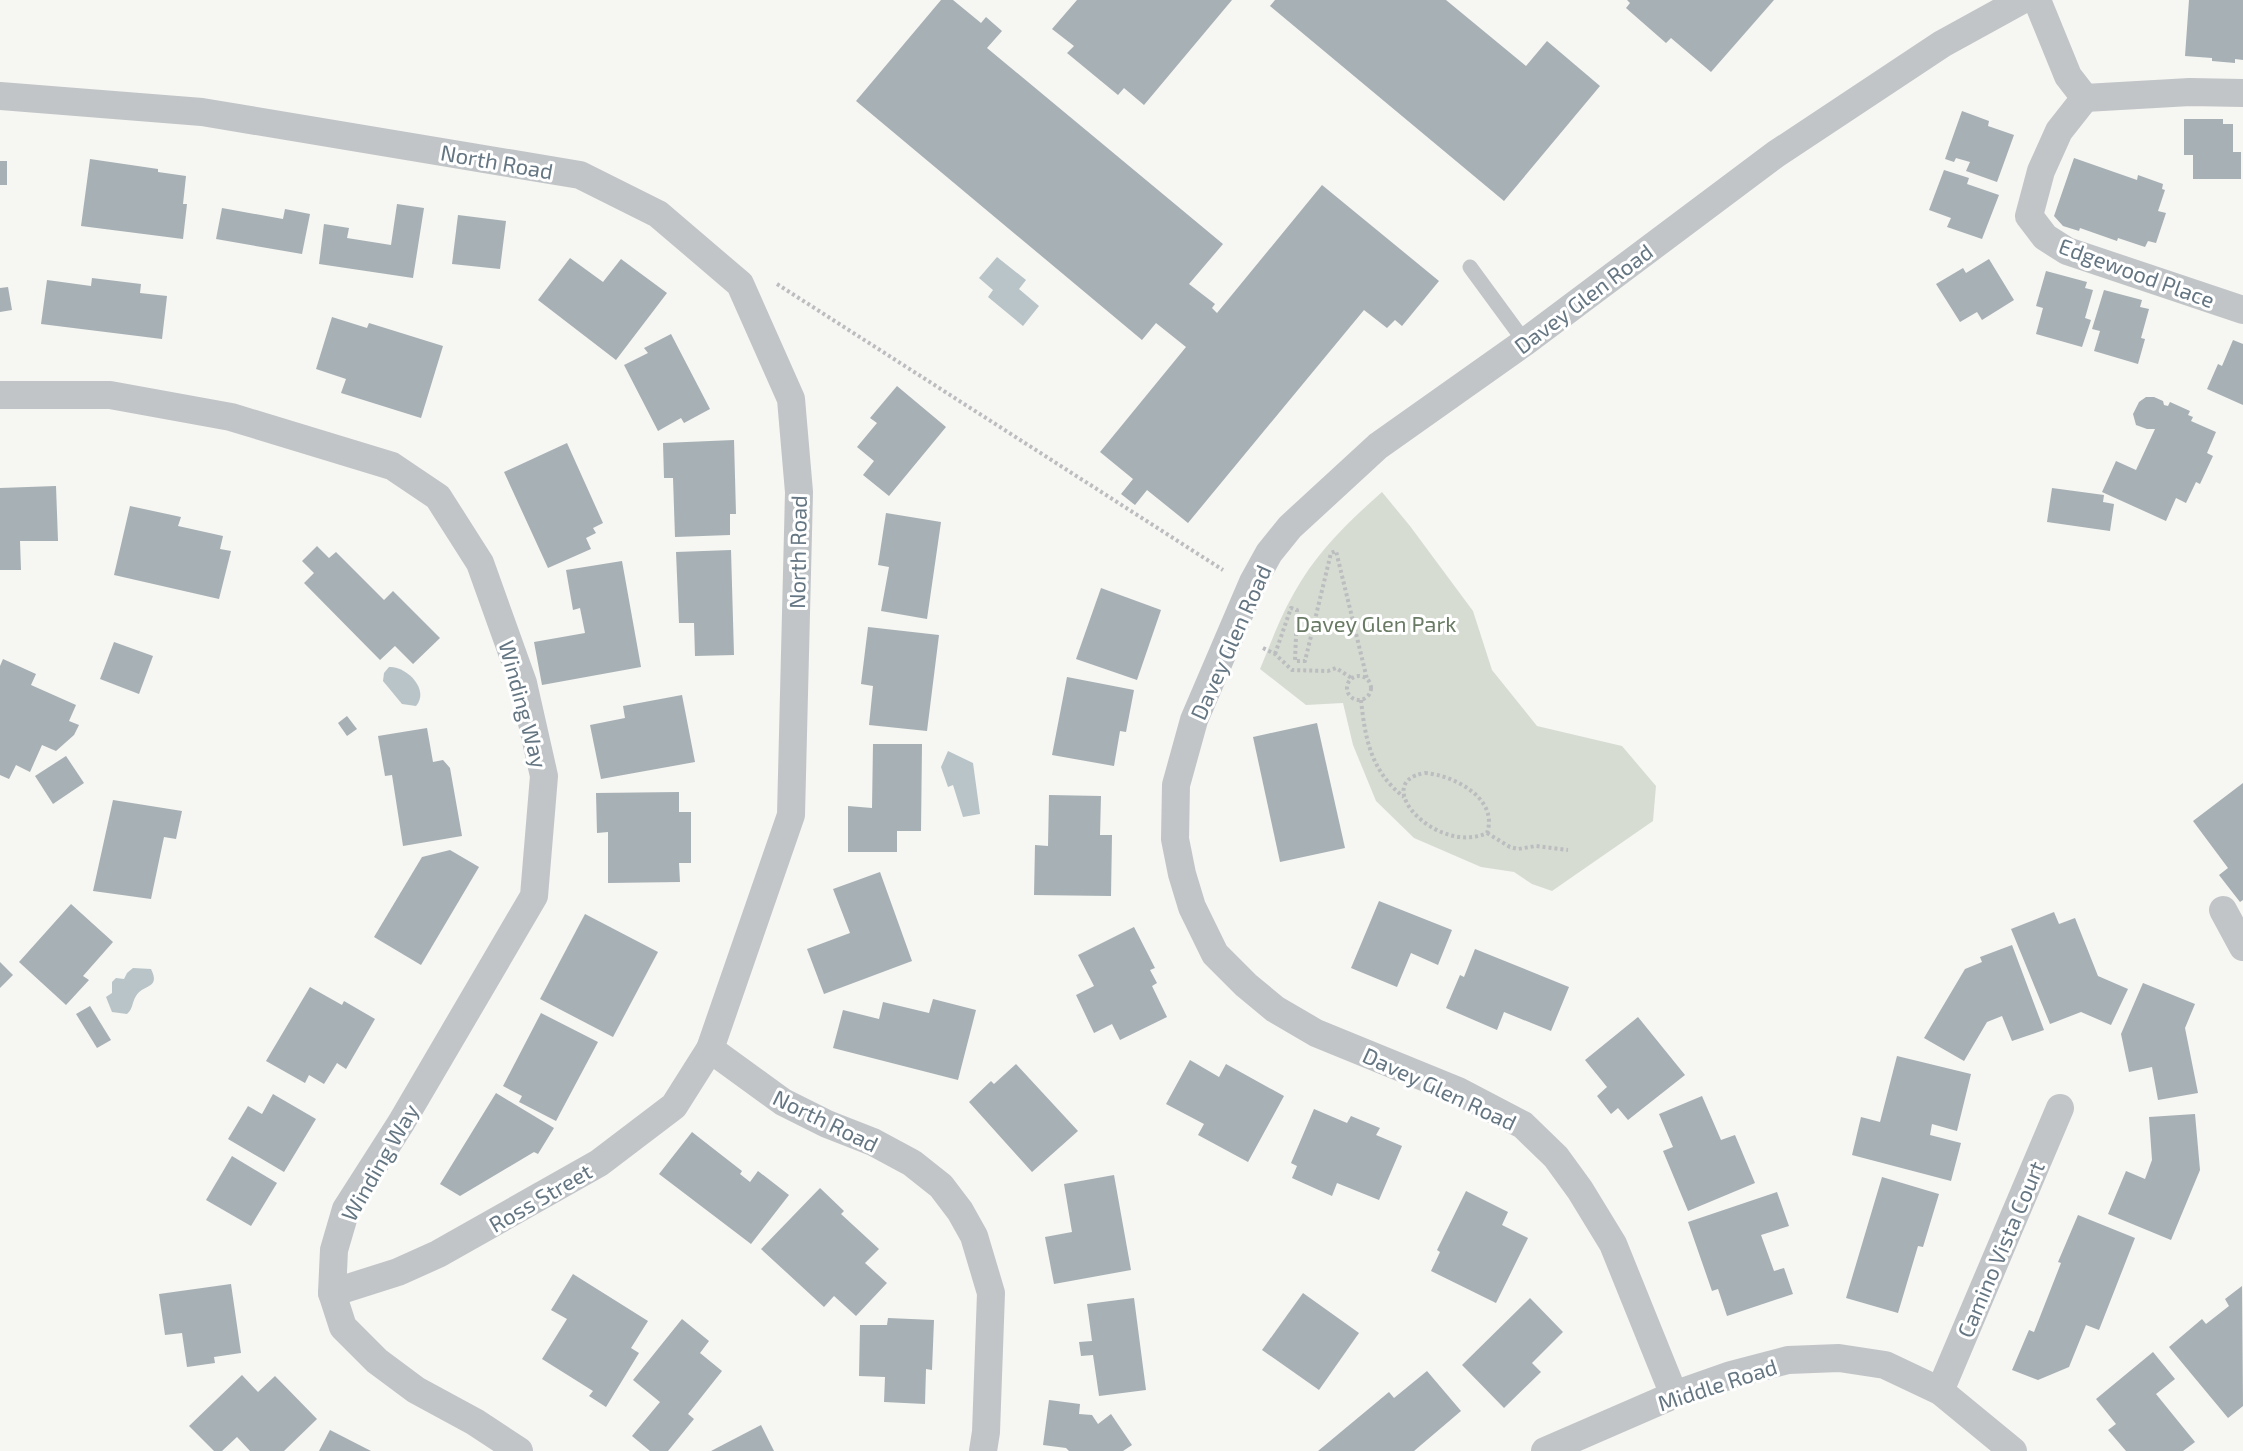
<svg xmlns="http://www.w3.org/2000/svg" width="2243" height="1451" font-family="'Exo 2',sans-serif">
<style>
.green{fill:#d7dcd3}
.water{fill:#b8c4c8}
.building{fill:#a7b0b5}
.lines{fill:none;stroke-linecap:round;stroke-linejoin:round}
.path{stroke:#bbbdbf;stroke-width:4;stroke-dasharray:3 3;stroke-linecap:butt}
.service{stroke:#c1c5c8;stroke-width:15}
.minor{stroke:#c1c5c8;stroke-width:28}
.labels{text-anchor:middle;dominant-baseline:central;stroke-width:6;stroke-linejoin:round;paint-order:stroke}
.street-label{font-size:22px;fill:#657683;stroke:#fff}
.park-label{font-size:22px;fill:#697a64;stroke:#fff}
</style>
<rect width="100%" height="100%" fill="#f6f6f2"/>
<path class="green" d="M 1382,492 L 1410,526 L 1473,611 L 1492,670 L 1537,726 L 1622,746 L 1656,786 L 1653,821 L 1552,891 L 1532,884 L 1514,872 L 1481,867 L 1414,838 L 1376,801 L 1353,745 L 1343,703 L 1306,705 L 1260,669 C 1271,643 1280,617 1294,593 C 1316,553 1348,522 1382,492 Z"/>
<g class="water">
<path d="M 997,257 L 1026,280 L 1019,289 L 1039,306 L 1023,326 L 988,297 L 993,290 L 979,278 Z"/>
<path d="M 389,667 C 407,666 430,690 416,706 L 402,704 L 383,681 L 384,673 Z"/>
<path d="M 948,751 L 973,763 L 980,814 L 963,817 L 953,785 L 948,787 L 941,767 Z"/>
<path d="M 133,968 L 151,969 C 161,989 143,984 136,996 C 132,1002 133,1009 127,1014 L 112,1012 L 106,997 L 112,993 L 112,982 L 116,978 L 124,979 L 127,973 Z"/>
</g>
<g class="building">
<path d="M 941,0 L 953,0 L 981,23 L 986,17 L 1002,31 L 987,48 L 1223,244 L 1189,284 L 1215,304 L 1212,308 L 1217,313 L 1322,185 L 1439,281 L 1402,326 L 1395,320 L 1387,328 L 1364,310 L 1188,523 L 1147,490 L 1135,505 L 1121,494 L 1133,479 L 1100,452 L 1186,347 L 1156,323 L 1142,340 L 856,101 Z"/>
<path d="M 1077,0 L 1232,0 L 1144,105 L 1124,88 L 1118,95 L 1067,53 L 1074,46 L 1052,29 Z"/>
<path d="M 1275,0 L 1446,0 L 1526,66 L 1547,41 L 1600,86 L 1504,201 L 1270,6 Z"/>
<path d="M 1627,0 L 1774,0 L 1711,72 L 1671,38 L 1666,43 L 1626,8 L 1630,3 Z"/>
<path d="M 2189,0 L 2243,0 L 2243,60 L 2235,59 L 2235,63 L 2212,61 L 2212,58 L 2185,56 Z"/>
<path d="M 1962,111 L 1989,121 L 1988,126 L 2014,135 L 1997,182 L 1966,171 L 1970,162 L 1956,158 L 1954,162 L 1945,159 Z"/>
<path d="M 2184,119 L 2223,119 L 2223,124 L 2233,124 L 2233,152 L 2241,152 L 2241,179 L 2193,179 L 2193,155 L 2184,155 Z"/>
<path d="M 2074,158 L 2137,180 L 2138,175 L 2163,184 L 2162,189 L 2165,190 L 2158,211 L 2166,213 L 2156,243 L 2148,241 L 2145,247 L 2118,238 L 2117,241 L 2080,228 L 2079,231 L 2063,226 L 2054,216 Z"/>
<path d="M 90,159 L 158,169 L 158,172 L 186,176 L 183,204 L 187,204 L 183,239 L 81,226 Z"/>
<rect x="0" y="161" width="7" height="24"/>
<path d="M 1944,170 L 1969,178 L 1967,184 L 1999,195 L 1982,239 L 1947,227 L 1951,218 L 1929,210 Z"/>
<path d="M 397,204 L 424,208 L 413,278 L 319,264 L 324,224 L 349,228 L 347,238 L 391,245 Z"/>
<path d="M 222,208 L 283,219 L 285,209 L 310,214 L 302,254 L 216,239 Z"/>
<path d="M 458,215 L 506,221 L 500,269 L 452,264 Z"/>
<path d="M 570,258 L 603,282 L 621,259 L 667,293 L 616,360 L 538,300 Z"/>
<path d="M 1989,259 L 2014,300 L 1982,320 L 1977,312 L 1960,322 L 1936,284 L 1963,268 L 1966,273 Z"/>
<path d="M 2046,271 L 2087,282 L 2085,288 L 2093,290 L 2085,318 L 2091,320 L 2082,347 L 2036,334 L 2043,308 L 2036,306 Z"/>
<path d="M 92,278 L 141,284 L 140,293 L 167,296 L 162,339 L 41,324 L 47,280 L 91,286 Z"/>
<path d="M 8,287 L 12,310 L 0,312 L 0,288 Z"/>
<path d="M 2104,290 L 2142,300 L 2140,307 L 2149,309 L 2141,338 L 2145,339 L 2138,364 L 2094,351 L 2100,331 L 2092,329 Z"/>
<path d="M 332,317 L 367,328 L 369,323 L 443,346 L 421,418 L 341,393 L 346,379 L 316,369 Z"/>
<path d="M 671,334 L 710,409 L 684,423 L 681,418 L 658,431 L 624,365 L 648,353 L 644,348 Z"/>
<path d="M 2233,340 L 2243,344 L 2243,405 L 2207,389 L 2218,364 L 2222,366 Z"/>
<path d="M 897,386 L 946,427 L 889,496 L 863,475 L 874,461 L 857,447 L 877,423 L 870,418 Z"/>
<path d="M 2146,397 L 2154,397 L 2163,401 L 2164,405 L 2168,406 L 2170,402 L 2190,411 L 2188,415 L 2193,417 L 2191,421 L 2216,432 L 2207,453 L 2213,456 L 2200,484 L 2196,482 L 2186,503 L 2176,498 L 2166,521 L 2102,492 L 2116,461 L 2136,470 L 2155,429 L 2147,429 L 2136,425 L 2133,414 L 2139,402 Z"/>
<path d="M 734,440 L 736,514 L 730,514 L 730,535 L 675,537 L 673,478 L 664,478 L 663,443 Z"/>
<path d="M 567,443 L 603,523 L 593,528 L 596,533 L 586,538 L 591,549 L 548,568 L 504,472 Z"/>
<path d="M 56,486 L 58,541 L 20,541 L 21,570 L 0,570 L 0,488 Z"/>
<path d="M 2052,488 L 2104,495 L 2103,502 L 2114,504 L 2110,531 L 2047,522 Z"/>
<path d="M 130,506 L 181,517 L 178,526 L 223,536 L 220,549 L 231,551 L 219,599 L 114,575 Z"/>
<path d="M 886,513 L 941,522 L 927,619 L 881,611 L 889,567 L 878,565 Z"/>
<path d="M 317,546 L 329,558 L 336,552 L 384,600 L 393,591 L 440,638 L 413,664 L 395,646 L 380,660 L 304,583 L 314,573 L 302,561 Z"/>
<path d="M 731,550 L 734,655 L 695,656 L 694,623 L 679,623 L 676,552 Z"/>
<path d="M 622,561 L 641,667 L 542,685 L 534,642 L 585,633 L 580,608 L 573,610 L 566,570 Z"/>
<path d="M 1101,588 L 1161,610 L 1137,680 L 1076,659 Z"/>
<path d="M 868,627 L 939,635 L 927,731 L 869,725 L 873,686 L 861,684 Z"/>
<path d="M 114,642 L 153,656 L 139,694 L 100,679 Z"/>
<path d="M 3,659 L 36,674 L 31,685 L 76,705 L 69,721 L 79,725 L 74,735 L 56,751 L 42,745 L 30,772 L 16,765 L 9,779 L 0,775 L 0,666 Z"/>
<path d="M 1067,677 L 1134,690 L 1126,732 L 1120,731 L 1114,766 L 1052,755 Z"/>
<path d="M 682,695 L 695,762 L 601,779 L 590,725 L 625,718 L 623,706 Z"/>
<path d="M 347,716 L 357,729 L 347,736 L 338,723 Z"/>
<path d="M 1317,723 L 1345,848 L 1280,862 L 1253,737 Z"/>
<path d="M 427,728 L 433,762 L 443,760 L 450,768 L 462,836 L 403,846 L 392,775 L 385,776 L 378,736 Z"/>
<path d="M 873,744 L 922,744 L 921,831 L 897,831 L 897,852 L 848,852 L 848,806 L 872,808 Z"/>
<path d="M 66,756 L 84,783 L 53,804 L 35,776 Z"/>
<path d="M 2243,783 L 2243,900 L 2240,902 L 2219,875 L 2228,868 L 2193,821 Z"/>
<path d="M 679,792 L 679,812 L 691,812 L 691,863 L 679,863 L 680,882 L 608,883 L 608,832 L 597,833 L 596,793 Z"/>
<path d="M 1049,795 L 1101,796 L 1100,835 L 1112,835 L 1111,896 L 1034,895 L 1035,845 L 1048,846 Z"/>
<path d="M 113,800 L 182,811 L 176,839 L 164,837 L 151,899 L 93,891 Z"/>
<path d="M 450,850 L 479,867 L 421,965 L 374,937 L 422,857 Z"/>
<path d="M 880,872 L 912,961 L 824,994 L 807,949 L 850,933 L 833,889 Z"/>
<path d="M 1379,901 L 1452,930 L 1438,965 L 1411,953 L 1397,987 L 1351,968 Z"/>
<path d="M 71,904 L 113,942 L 83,976 L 89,980 L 66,1005 L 19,962 Z"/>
<path d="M 2054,912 L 2059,924 L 2075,918 L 2098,976 L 2128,989 L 2111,1025 L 2081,1012 L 2050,1024 L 2011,929 Z"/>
<path d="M 585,914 L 658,952 L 613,1037 L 540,999 Z"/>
<path d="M 1134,927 L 1155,968 L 1150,970 L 1157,983 L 1152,986 L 1167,1017 L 1120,1040 L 1112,1024 L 1094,1033 L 1076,995 L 1094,986 L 1078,955 Z"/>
<path d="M 2012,945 L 2044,1030 L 2012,1041 L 2002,1016 L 1987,1022 L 1964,1061 L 1924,1038 L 1965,969 L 1982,962 L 1980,957 Z"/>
<path d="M 1475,949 L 1569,987 L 1551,1031 L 1504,1012 L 1497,1030 L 1446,1008 L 1460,975 L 1464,977 Z"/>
<path d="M 0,962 L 13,975 L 0,988 Z"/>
<path d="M 2143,983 L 2195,1004 L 2185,1028 L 2198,1093 L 2158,1100 L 2152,1067 L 2129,1072 L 2121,1034 Z"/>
<path d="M 310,987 L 342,1005 L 344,1001 L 375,1019 L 346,1069 L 337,1063 L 324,1084 L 309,1075 L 305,1083 L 266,1061 Z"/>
<path d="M 933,999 L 976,1010 L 958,1080 L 833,1048 L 843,1010 L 879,1019 L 883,1002 L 929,1013 Z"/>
<path d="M 90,1006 L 111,1040 L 97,1048 L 76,1014 Z"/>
<path d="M 541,1013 L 598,1042 L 556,1121 L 519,1102 L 522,1096 L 503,1086 Z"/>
<path d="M 1638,1017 L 1685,1075 L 1628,1120 L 1618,1108 L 1611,1114 L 1597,1096 L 1607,1087 L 1585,1060 Z"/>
<path d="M 1897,1056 L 1971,1074 L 1957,1131 L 1932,1124 L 1930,1135 L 1961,1143 L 1951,1181 L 1852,1155 L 1861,1117 L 1880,1122 Z"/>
<path d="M 1190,1060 L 1219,1077 L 1226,1064 L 1284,1096 L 1248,1162 L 1198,1135 L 1204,1124 L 1166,1104 Z"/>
<path d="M 1016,1064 L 1078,1131 L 1032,1172 L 969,1102 L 991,1081 L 994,1084 Z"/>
<path d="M 496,1093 L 554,1128 L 538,1154 L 534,1152 L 460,1196 L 440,1184 Z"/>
<path d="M 273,1094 L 316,1119 L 284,1172 L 228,1139 L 248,1106 L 262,1114 Z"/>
<path d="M 1702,1096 L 1721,1140 L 1735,1135 L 1755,1183 L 1688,1211 L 1663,1151 L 1673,1147 L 1659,1114 Z"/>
<path d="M 1314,1109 L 1347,1123 L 1351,1116 L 1380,1128 L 1376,1135 L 1402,1146 L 1379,1200 L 1337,1183 L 1332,1196 L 1292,1178 L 1297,1166 L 1291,1163 Z"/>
<path d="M 2195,1114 L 2200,1170 L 2171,1240 L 2108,1214 L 2126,1171 L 2145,1179 L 2152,1160 L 2149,1117 Z"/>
<path d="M 692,1132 L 742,1171 L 740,1174 L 750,1182 L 758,1171 L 789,1195 L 751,1244 L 659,1174 Z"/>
<path d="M 232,1156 L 277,1183 L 251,1226 L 206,1200 Z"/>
<path d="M 1114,1175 L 1131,1270 L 1054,1284 L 1045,1237 L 1072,1232 L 1064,1184 Z"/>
<path d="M 1882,1177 L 1939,1194 L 1923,1247 L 1918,1246 L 1898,1313 L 1846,1298 Z"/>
<path d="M 820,1188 L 844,1211 L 841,1214 L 879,1249 L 865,1263 L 887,1283 L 856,1316 L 834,1296 L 824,1307 L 761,1249 Z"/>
<path d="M 1466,1191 L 1508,1212 L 1502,1225 L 1528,1238 L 1496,1303 L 1431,1271 L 1440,1252 L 1437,1250 Z"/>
<path d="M 1777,1192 L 1789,1226 L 1761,1235 L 1774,1271 L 1784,1268 L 1793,1294 L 1727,1316 L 1718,1289 L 1712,1291 L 1688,1222 Z"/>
<path d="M 2078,1215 L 2135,1238 L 2099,1330 L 2086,1325 L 2069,1367 L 2038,1380 L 2012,1370 L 2029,1330 L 2034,1332 L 2061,1263 L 2058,1262 Z"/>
<path d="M 573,1274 L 648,1321 L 631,1348 L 639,1353 L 606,1407 L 589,1396 L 593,1391 L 542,1359 L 567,1319 L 551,1310 Z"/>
<path d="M 231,1284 L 241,1353 L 214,1357 L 215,1363 L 187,1367 L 182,1333 L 165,1335 L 159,1294 Z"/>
<path d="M 2242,1286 L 2243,1406 L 2228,1418 L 2169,1347 L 2202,1319 L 2206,1324 L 2229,1306 L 2225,1299 Z"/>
<path d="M 1303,1293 L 1359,1333 L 1319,1390 L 1262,1350 Z"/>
<path d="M 1134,1298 L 1146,1390 L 1099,1396 L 1093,1355 L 1081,1356 L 1079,1342 L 1092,1341 L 1087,1304 Z"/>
<path d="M 1530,1298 L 1563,1332 L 1532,1363 L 1541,1372 L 1504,1408 L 1462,1365 Z"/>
<path d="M 888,1318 L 934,1320 L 932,1370 L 926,1369 L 925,1404 L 884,1402 L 885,1377 L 859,1376 L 860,1325 L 887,1325 Z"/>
<path d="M 682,1319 L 709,1341 L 700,1353 L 722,1371 L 688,1414 L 694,1419 L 668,1451 L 650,1451 L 632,1436 L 660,1402 L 633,1380 Z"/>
<path d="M 2153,1352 L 2175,1379 L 2156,1394 L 2195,1442 L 2183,1451 L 2126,1451 L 2108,1430 L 2116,1424 L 2096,1399 Z"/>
<path d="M 1427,1371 L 1461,1411 L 1414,1451 L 1318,1451 L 1389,1392 L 1394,1398 Z"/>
<path d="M 242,1375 L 258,1392 L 275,1376 L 317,1419 L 284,1451 L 250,1451 L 237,1437 L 222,1451 L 214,1451 L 189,1426 Z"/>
<path d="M 1049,1400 L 1080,1404 L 1079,1414 L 1092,1415 L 1098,1424 L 1111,1414 L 1132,1445 L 1123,1451 L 1069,1451 L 1066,1448 L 1043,1445 Z"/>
<path d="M 761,1425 L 774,1451 L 711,1451 Z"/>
<path d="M 330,1430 L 371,1451 L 319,1451 Z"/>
</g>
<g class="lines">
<g class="path">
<path d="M 777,284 L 1223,570"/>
<path d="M 1263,648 L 1275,654 L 1292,670 L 1328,671 L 1336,668 L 1353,679"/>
<path d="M 1275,654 L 1291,608 L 1297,610 L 1295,661 L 1305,661 L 1331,553 L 1336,551 L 1367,679"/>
<circle cx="1359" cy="688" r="12"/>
<path d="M 1361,700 C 1365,738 1371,772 1404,797"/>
<path d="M 1425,773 C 1453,775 1499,798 1487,833 C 1437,856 1368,782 1425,773 Z"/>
<path d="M 1487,833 L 1510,847 L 1518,849 L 1536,846 L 1568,850"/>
</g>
<path class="service" d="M 1470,267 L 1525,342"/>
<g class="minor">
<path d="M 2037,0 L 2068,76 L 2085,98"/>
<path d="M 0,96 L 202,112 L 580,175 L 658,214 L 740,284 L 791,399 L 799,492 L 791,815 L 710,1049 L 783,1102 L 827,1124 L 873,1142 L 912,1163 L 941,1186 L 960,1211 L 974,1236 L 991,1293 L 986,1432 L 983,1451"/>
<path d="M 2085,98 L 2059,131 L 2041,171 L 2029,216 L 2045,237 L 2067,251 L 2243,310"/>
<path d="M 2085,98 L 2190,92 L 2243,93"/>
<path d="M 0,395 L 110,395 L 231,417 L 392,466 L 438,497 L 480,563 L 523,683 L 544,776 L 534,896 L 401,1123 L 346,1209 L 334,1250 L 332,1293 L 343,1327 L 377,1361 L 416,1390 L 475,1422 L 519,1451"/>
<path d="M 2223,910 L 2243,947"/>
<path d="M 332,1293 L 398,1272 L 438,1254 L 599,1163 L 674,1106 L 710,1049"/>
<path d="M 1940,1391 L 2060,1108"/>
<path d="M 1674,1395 L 1613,1244 L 1580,1190 L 1556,1157 L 1523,1125 L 1458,1091 L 1316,1033 L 1275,1009 L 1246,985 L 1215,954 L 1192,907 L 1182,874 L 1175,839 L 1176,785 L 1194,720 L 1253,582 L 1269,553 L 1290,527 L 1378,446 L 1525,342 L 1776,154 L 1942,44 L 2022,0"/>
<path d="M 1545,1451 L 1674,1395 L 1731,1375 L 1788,1360 L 1839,1358 L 1885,1365 L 1940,1391 L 2013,1451"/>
</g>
</g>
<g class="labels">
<g class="street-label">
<text transform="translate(497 161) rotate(10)">North Road</text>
<text transform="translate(2137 272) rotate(20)">Edgewood Place</text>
<text transform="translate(1583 298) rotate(-37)">Davey Glen Road</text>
<text transform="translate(797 552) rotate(-89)">North Road</text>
<text transform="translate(1230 642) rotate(-66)">Davey Glen Road</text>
<text transform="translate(524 704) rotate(75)">Winding Way</text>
<text transform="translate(1440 1088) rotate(25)">Davey Glen Road</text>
<text transform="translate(826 1120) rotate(26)">North Road</text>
<text transform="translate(379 1162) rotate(-60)">Winding Way</text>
<text transform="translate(540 1197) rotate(-30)">Ross Street</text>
<text transform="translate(2000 1249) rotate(-67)">Camino Vista Court</text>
<text transform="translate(1717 1384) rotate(-18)">Middle Road</text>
</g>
<g class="park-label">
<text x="1376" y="623">Davey Glen Park</text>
</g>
</g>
</svg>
